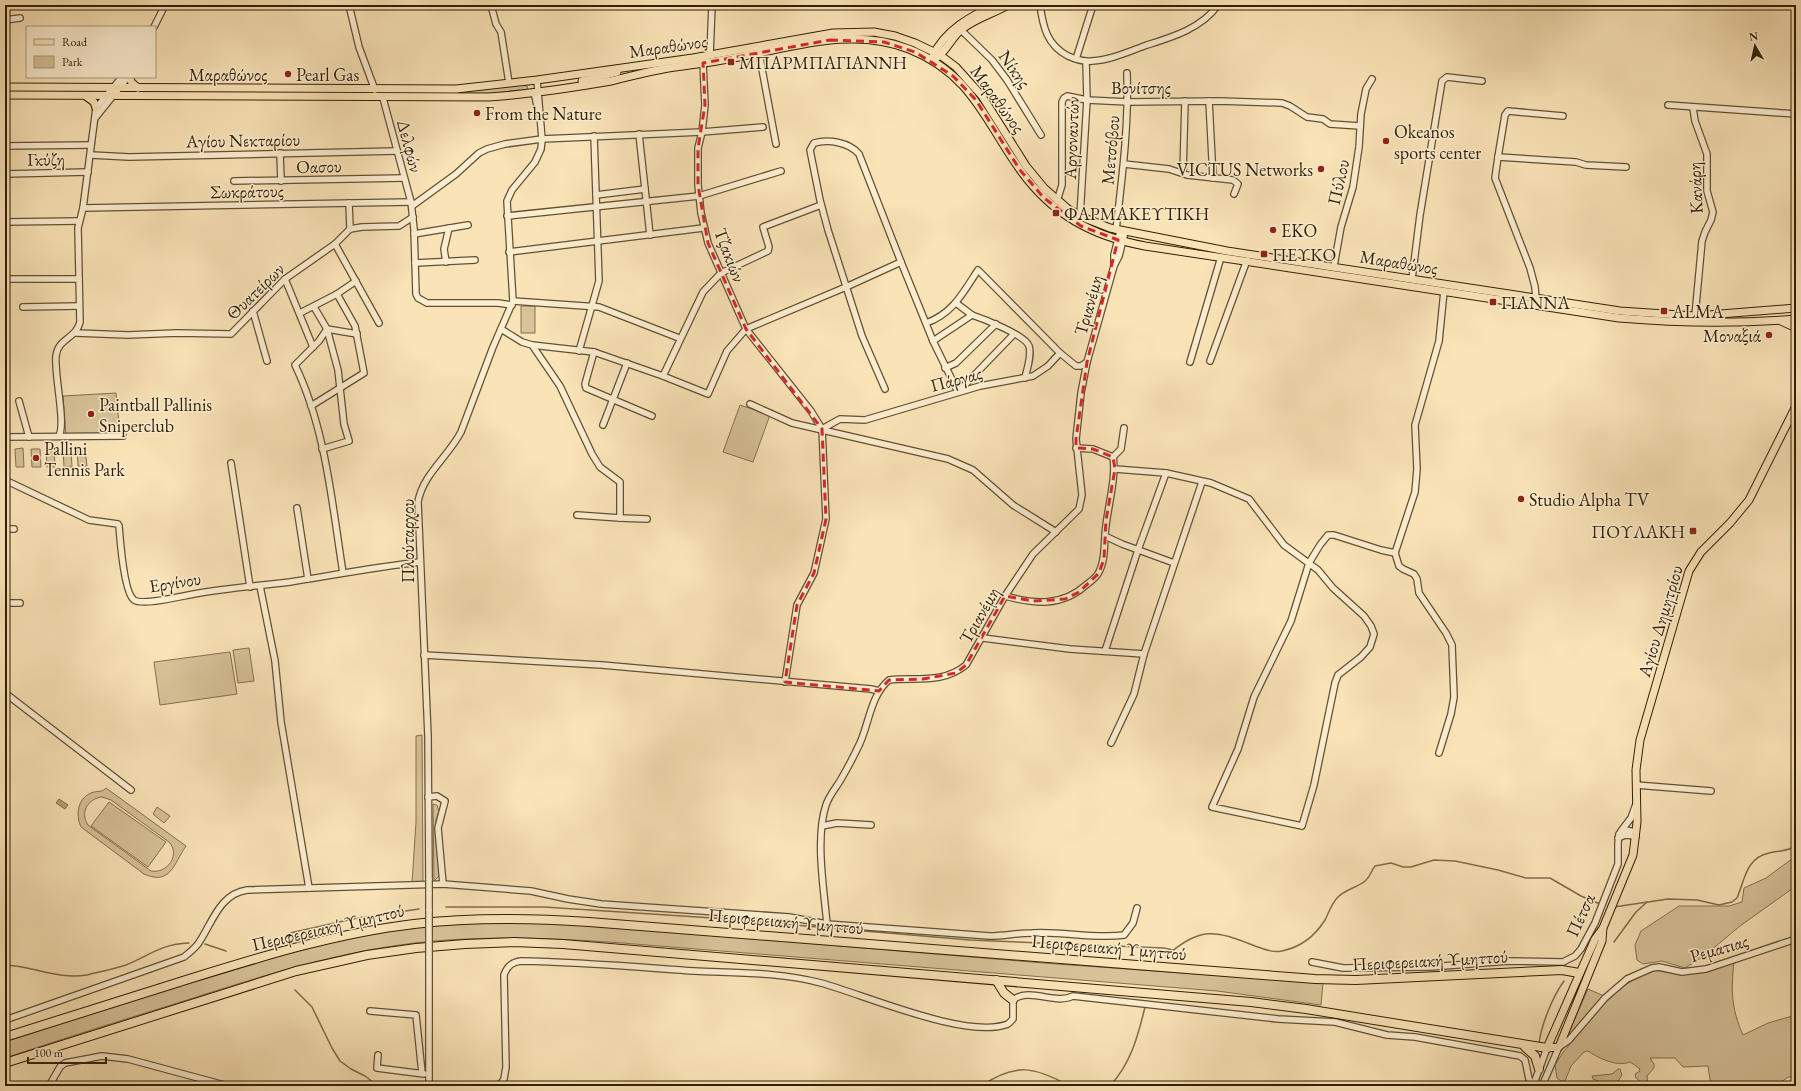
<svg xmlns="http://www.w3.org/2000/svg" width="1801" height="1091" font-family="'EB Garamond',serif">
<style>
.green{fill:#d7c299;stroke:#84704f;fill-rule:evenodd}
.water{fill:#b5a07a;stroke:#806c4b}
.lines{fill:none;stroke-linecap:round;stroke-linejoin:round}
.stream{stroke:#806c4b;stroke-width:1.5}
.minor-casing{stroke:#625032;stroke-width:8}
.major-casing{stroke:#301f05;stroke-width:9}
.highway-casing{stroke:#301f05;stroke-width:10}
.minor{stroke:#fbedd0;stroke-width:5.5}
.major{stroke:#f9e3b7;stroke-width:7}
.highway{stroke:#f9e3b7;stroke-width:8}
.minor-bridge-casing{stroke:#625032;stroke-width:8;stroke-linecap:butt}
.minor-bridge{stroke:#fbedd0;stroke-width:5.5}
.marked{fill:none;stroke:#d62828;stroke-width:3;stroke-dasharray:8 5;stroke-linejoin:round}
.poi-dot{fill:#8f2418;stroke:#fbedd0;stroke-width:1.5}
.labels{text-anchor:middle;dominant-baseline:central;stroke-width:3;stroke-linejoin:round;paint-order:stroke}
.street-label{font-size:18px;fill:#301f05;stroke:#fbedd0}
.poi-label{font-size:18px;fill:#301f05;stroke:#fbedd0;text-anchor:start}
</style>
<rect width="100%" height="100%" fill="#f9e3b7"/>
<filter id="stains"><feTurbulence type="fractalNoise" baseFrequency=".005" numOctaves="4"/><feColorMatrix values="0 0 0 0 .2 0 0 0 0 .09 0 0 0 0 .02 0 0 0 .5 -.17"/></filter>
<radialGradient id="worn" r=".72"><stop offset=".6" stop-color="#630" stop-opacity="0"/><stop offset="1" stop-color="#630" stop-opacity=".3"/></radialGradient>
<g class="green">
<path d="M 521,85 L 527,86 L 528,90 L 483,94 L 444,94 Z"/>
<rect x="521" y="306" width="14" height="27"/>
<path d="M 116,393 L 120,432 L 66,436 L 63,396 Z"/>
<path d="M 740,405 L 770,415 L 753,462 L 723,452 Z"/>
<path d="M 23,448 L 24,467 L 16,467 L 15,449 Z"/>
<path d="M 85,448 L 87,466 L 78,466 L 77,449 Z"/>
<path d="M 5,449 L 8,449 L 9,467 L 5,468 Z"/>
<path d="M 31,449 L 40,449 L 41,467 L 32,467 Z"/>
<path d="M 46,449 L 54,449 L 55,467 L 47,467 Z"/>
<path d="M 63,449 L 71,449 L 72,467 L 64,467 Z"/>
<path d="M 249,648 L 254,681 L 238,683 L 233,650 Z"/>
<path d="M 230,652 L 237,694 L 160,705 L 154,662 Z"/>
<path d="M 422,735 L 423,882 L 412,883 L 416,822 L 416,736 Z"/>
<path d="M 106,788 L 186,846 C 174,863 171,886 144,874 L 81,827 C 75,814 78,796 94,792 C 99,791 103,792 106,788 ZM 102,797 L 111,800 L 169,842 C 181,855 167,874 151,871 L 88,825 C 80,813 87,799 102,797 Z"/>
<path d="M 109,802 L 166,842 L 148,867 L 91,826 Z"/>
<path d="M 433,804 L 437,805 L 439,811 L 436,820 L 436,840 L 439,871 L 439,876 L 434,881 Z"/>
<path d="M 157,807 L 170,816 L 164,823 L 153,814 Z"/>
<path d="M 1796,856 L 1796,886 L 1740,926 L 1704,956 L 1685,968 L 1662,961 L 1643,964 L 1637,960 L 1635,945 L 1641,931 L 1679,906 L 1729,906 L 1742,902 L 1744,888 L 1766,878 Z"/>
<path d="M 518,922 L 588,925 L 1043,963 L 1323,983 L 1321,1005 L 1217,991 L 622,943 C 553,938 485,935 415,943 C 337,952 262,976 187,1000 C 126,1019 65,1038 5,1058 L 5,1042 C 127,1003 250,957 376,933 C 423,925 471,923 518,922 Z"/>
<path d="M 1734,961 C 1731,990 1731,1008 1743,1035 L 1768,1023 L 1796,1015 L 1796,1078 L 1794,1077 L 1788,1077 L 1776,1086 L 1711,1086 L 1708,1066 L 1683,1067 L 1675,1058 L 1650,1058 L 1654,1064 L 1654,1068 L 1647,1076 L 1648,1086 L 1641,1086 L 1641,1082 L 1636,1078 L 1635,1074 L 1640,1071 L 1639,1068 L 1630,1062 C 1617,1067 1600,1059 1588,1051 L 1584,1052 L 1571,1066 L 1565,1081 L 1561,1081 L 1557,1078 L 1555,1065 L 1564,1051 L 1603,1005 L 1623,986 L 1646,973 L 1654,970 L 1678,974 Z"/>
<path d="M 1588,989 L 1604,996 L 1576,1030 L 1566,1039 Z"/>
<path d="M 1618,1069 L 1620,1069 L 1622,1075 L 1615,1086 L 1604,1086 L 1601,1082 L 1593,1079 L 1592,1076 L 1612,1074 Z"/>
</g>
<path class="water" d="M 59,799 L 68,805 L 65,809 L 56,803 Z"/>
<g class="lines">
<g class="stream">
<path d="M 446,907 L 544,907 L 713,918 L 970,940 L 1164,948 L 1173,950"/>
<path d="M 1614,907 L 1668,899 L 1697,900 L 1719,905 L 1732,902 L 1737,898 C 1745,879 1746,858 1769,853 C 1778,851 1788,851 1796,846"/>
<path d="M 290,933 L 357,918 L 419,909"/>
<path d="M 1614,942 L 1636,912 L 1647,902"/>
<path d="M 205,944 L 226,951"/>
<path d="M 1166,956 C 1202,926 1214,930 1255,946 C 1264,949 1272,953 1282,951 C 1301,947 1315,936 1325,920 C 1329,912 1331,905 1337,898 C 1345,889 1357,888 1365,881 C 1370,877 1371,871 1375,866 L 1391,863 L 1403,867 L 1411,867 L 1434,860 L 1455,861 L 1498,870 L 1526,878 L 1550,878 L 1581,896 L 1600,904"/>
<path d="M 5,965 C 33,966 58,980 87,975 C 99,972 114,969 126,965 C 150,955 161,944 189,943"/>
<path d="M 295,990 L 312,1007 L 332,1048 L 340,1061 L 351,1069 L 365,1076 L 378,1086"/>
<path d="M 1539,1044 C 1541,1025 1553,996 1564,981"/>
<path d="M 981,1086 C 1016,1062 1035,1067 1070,1086"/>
<path d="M 1110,1086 C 1131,1063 1138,1036 1145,1007"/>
</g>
<g class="minor-casing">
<g id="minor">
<path d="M 349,5 L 359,47 L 375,90"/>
<path d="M 491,5 L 496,24 L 501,32 L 509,83"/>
<path d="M 1040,5 C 1043,27 1047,45 1068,56 C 1075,59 1084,62 1092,61 C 1111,60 1130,51 1147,45 C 1173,37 1202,28 1218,5"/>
<path d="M 5,20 L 20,18"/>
<path d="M 154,27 L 165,5"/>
<path d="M 959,28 L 992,60 L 1007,80 L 1041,135"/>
<path d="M 759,53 L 776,144"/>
<path d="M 710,55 L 712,5"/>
<path d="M 1076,59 L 1093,5"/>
<path d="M 703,63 L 705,105 L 702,132 L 698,148 L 698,185 L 701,213 L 708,243 L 746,329 L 811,411 L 822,429"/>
<path d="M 534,92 L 538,110"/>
<path d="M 383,98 L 411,202 L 414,229 L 416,294 L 418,298 L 427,303 L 498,303 L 512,305"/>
<path d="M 1209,101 L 1213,178"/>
<path d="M 1668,105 L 1796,114"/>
<path d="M 1693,108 L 1695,121 L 1707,154 L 1707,191 L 1713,212 L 1711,220 L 1705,232 L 1702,241 L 1695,316"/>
<path d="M 96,117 L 128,77"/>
<path d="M 639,134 L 650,235"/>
<path d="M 5,146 L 91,145"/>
<path d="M 280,153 L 281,181"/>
<path d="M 91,155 L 129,157 L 397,151"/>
<path d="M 1498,157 L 1505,115 L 1508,111 L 1563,116"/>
<path d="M 1124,164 L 1169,169 L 1187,175 L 1233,180 L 1238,184 L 1234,194"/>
<path d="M 1183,173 L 1185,101"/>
<path d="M 5,174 L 88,172"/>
<path d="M 234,181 L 404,178"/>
<path d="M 596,195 L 645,189"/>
<path d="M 1057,201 L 1062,185 L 1062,102 L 1064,98 L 1067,96 L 1087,100 L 1128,102 L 1219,101 L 1282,103 L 1290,106 L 1307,117 L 1323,119 L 1330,124 L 1360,126"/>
<path d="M 349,203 L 350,229"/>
<path d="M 821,205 L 763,227 L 769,247 L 768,251 L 721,273 L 703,292 L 663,376 L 708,394 L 727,351 L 746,329 L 846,287 L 901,262 L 933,341 L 958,392 L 1014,334"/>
<path d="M 412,206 L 456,174 L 479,153 L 487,149 L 505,144 L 542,139 L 702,132 L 763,127"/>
<path d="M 83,208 L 411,202"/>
<path d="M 507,216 L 699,196 L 781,171"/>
<path d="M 1080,216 L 1087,100 L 1086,61"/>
<path d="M 5,222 L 79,221"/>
<path d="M 1116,230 C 1122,178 1129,125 1127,73"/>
<path d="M 414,234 L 468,225"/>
<path d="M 335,244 L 379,323"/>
<path d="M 509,252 L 703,228"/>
<path d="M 446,262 L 444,249 L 449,228"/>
<path d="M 415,263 L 475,260"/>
<path d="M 1114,264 L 1114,255 L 1120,231"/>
<path d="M 1334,266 L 1341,227 L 1353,187 L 1359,147 L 1361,114 L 1366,89 L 1372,79"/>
<path d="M 5,279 L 79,279"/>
<path d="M 285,279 L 313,347"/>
<path d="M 1412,279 L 1420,215 L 1442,81 L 1447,77 L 1482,81"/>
<path d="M 1536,299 L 1535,287 L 1530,268 L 1495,178 L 1498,157 L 1576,162 L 1586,165 L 1626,167"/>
<path d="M 513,301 L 599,307 L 679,338"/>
<path d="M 956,303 L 972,315"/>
<path d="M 23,307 L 79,306"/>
<path d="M 314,307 L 327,329 L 319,341 L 295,365 C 326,429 332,504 343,573"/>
<path d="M 253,311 L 267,361"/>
<path d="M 300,313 L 337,294 L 356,281"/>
<path d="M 926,323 C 953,314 964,291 978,270 L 1060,353"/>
<path d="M 501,329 L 522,342 L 532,345 L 560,386 L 592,454 L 600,467 L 620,482 L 620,518 L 577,515"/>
<path d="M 76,333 L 128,335 L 177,333 L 231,334 L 285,279 L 335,244 L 350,229 L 362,227 L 399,226 L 413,217"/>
<path d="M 933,341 L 972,315 C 984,319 1025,335 1029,346 C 1032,355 1027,369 1025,378"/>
<path d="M 532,345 L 594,352 L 663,376"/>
<path d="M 579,351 L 599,281 L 594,136"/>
<path d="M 594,352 L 585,384 L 586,388 L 652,416"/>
<path d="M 1210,361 L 1247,260"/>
<path d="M 1190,362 L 1221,257"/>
<path d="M 945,368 L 956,363 L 996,324"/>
<path d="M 885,389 L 862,336 L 828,230 L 820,200 L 810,150 L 814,143 C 828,139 849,142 859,154 L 901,262"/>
<path d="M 19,401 L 29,437"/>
<path d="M 750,404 L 792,423 L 948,459 L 973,470 L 1013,505 L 1056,532"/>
<path d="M 311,406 L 364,373 L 355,326 L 337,294"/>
<path d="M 603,425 L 627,363"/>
<path d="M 822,429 L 840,419 L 865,420 L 980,386 L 1033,376 L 1048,366 L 1060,353 L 1076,366 L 1081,366 L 1087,362"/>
<path d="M 59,436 C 66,423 54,374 56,356 C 58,338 76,339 80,322 L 78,228 L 83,208 L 96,108 L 122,77"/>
<path d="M 5,437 L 123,436"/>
<path d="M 1076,448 L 1093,449 L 1113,457 C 1117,478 1106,512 1105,536 L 1122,544 L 1174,563"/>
<path d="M 322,449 L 349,441 L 344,424 L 338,370 L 327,329 L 357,334"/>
<path d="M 1113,457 L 1121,449 L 1124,428"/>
<path d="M 231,463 L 250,587"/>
<path d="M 1115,469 L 1166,473 L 1211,483 L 1249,499 L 1284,545 L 1318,570 L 1333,588 L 1364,616 L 1371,626 L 1374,634 L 1370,647 L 1361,657 L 1338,675 L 1335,683 L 1314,785 L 1302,826 L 1212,807 L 1238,749 L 1254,697 L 1291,621 L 1309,563 L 1320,545 L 1328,535 L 1334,535 L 1381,550 L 1395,553"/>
<path d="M 5,480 L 89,520 L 118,524 L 119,526 C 120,539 124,593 134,600 C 143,606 182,596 194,594 C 226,588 258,586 290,582 C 334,575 376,567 420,562"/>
<path d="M 297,508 L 308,579"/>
<path d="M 620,518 L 647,519"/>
<path d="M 5,529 L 14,529"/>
<path d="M 260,586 L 275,661 L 281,722 L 309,888"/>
<path d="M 1005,596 C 1034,604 1062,607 1086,585 C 1090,582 1097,577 1099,572 C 1105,561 1104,548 1105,536"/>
<path d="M 5,603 L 20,603"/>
<path d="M 983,638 L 1070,649 L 1144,654"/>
<path d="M 1105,651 L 1138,550 L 1166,473"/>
<path d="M 424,655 L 602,665 L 871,689 L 879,691"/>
<path d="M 785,682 L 797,605 L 814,573 L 826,519 L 822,429"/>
<path d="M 5,693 L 131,790"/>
<path d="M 1111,743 L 1134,694 L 1144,654 L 1202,482"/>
<path d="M 1439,753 L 1451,714 L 1454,697 L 1452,645 L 1446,633 L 1419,593 L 1417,579 L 1414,574 L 1403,569 L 1399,566 L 1395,553 L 1415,492 L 1417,469 L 1415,425 L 1439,341 L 1444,291"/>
<path d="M 1636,785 L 1711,791"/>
<path d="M 428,797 L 437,796 L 445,801 L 438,828 L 443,884"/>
<path d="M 822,826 L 837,823 L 871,825"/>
<path d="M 1621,831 L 1631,818 L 1636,804"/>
<path d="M 1618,838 L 1625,835 L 1636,836"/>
<path d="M 429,880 L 428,736 L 418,502 C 423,474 448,457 461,432 L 493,347 L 513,301 L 507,201 L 512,190 L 535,162 L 541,149 L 542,139 L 537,80"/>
<path d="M 429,892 L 429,911"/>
<path d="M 827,924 C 824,890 815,838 826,805 C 829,796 835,789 840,781 C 847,769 854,756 860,743 C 869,723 871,695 889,680 C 916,677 943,684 966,665 L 1005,596 L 1033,554 L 1079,509 L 1082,495 L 1076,439 L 1081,393 L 1087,362 L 1114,266 L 1119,256 L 1125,232"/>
<path d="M 1312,962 L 1343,968 L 1430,967 L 1509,961 L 1563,962 L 1575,956 L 1581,949 L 1595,923 L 1618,864 L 1618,843 L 1619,834 L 1626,830 L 1634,832 L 1636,836"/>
<path d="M 370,1011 L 416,1015 L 422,1073"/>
<path d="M 5,1020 L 184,957 C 189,953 194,949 198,944 C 212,924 219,894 247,890 L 443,884 L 531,891 L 568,899 L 601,904 L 789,917 L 827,924 L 990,936 C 1004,936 1018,933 1032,933 C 1063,931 1093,939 1124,935 L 1133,923 L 1137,908"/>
<path d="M 378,1055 L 377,1068 L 424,1074"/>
<path d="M 49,1086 L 60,1067 L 65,1063 L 102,1056 L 128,1059 L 228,1086"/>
<path d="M 429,1086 L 429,956"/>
<path d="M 499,1086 L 504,1079 L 506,1067 L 504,975 C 507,966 512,962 521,961 C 579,962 637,967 694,971 C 735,973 780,972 821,983 C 865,995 967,1040 1008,1024 L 1013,1019 L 1013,1000 C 1029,987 1055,1005 1073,996 L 1278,1019 L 1335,1022 L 1387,1035 L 1415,1037 L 1520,1056 L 1525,1060 L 1529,1079 L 1533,1085"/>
<path d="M 1533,1086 L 1547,1048"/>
<path d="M 1542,1086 L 1559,1047 L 1569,1040 L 1605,998 L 1627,979 L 1652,968 L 1659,967 L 1682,972 L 1706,969 L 1796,939"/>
</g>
</g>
<g class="major-casing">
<g id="major">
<path d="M 933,56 C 945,30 971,16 995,5"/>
<path d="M 936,58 C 946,52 951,38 961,30 C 975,18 993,14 1008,5"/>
<path d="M 129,77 L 132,83 L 138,88"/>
<path d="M 582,81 L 617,72"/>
<path d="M 5,87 L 456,89 L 537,80 L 693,58 L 833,33 L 874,32 L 895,36 L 915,43 L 940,55 L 956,67 L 982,96 L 1026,166 L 1045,189 L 1068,209 L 1087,219 L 1110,228 L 1227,251 L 1620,311 L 1695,316 L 1796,308"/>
<path d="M 5,95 L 489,97 C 530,94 571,88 611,81 C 629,77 645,72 663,69 C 686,65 709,63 733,58 C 791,48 851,26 909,49 C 972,74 985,121 1021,171 C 1053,215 1092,236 1145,246 L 1619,318 C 1678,323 1737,324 1796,319"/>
<path d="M 87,97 L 94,102 L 96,108"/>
<path d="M 1781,321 L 1796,328"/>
<path d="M 1603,928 L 1602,941 L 1559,1047 L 1547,1048 L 1595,939 L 1603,928 L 1633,855 L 1637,822 L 1636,770 L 1640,740 L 1689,571 L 1701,552 L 1730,523 L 1749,500 L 1796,406"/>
</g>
</g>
<g class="highway-casing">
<g id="highway">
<path d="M 996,980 L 1004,993 L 1013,1000"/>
<path d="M 5,1037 C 66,1018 128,998 189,979 C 263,956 337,933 414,924 C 473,917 530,918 589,922 L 1315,979 L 1356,980 L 1562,970 L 1579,973"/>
<path d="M 1525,1047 L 1535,1056 L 1539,1069"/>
<path d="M 5,1063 L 296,971 L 367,955 L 416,948 L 465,944 L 514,942 L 563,944 L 1251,1002 L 1306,1009 L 1547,1048"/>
</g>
</g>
<use href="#minor" class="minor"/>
<use href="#major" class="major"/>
<use href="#highway" class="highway"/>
<g class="minor-bridge-casing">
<g id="minor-bridge">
<path d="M 429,880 L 429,892"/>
<path d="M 429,911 L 429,956"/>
</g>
</g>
<use href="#minor-bridge" class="minor-bridge"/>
</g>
<path class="marked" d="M 830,40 L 884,42 L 915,52 L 953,76 L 976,100 L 1020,170 L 1044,198 L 1081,226 L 1118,240 L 1087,362 L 1076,439 L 1076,448 L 1093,449 L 1113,457 L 1115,469 L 1106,520 L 1104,559 L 1099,573 L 1079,592 L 1065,599 L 1033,601 L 1005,596 L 966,665 L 956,673 L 923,679 L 889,680 L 879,691 L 785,682 L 797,605 L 814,573 L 826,519 L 822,429 L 746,329 L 708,243 L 698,185 L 698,148 L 705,105 L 703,63 Z"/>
<g class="poi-dot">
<rect x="727" y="58" width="8" height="8" rx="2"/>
<circle cx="288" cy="74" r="4"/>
<circle cx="477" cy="113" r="4"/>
<circle cx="1386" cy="141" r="4"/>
<circle cx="1321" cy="169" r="4"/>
<rect x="1052" y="209" width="8" height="8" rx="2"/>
<circle cx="1273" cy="230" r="4"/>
<rect x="1260" y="250" width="8" height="8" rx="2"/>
<rect x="1489" y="298" width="8" height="8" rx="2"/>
<rect x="1660" y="307" width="8" height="8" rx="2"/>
<circle cx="1769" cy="335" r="4"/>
<circle cx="91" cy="414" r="4"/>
<circle cx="36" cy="458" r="4"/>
<circle cx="1521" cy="499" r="4"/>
<rect x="1689" y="527" width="8" height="8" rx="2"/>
</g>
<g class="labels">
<g class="street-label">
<text transform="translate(668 46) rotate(-8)">Μαραθώνος</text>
<text transform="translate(1015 69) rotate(55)">Νίκης</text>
<text x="228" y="74">Μαραθώνος</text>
<text x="1141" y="87">Βονίτσης</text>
<text transform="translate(998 99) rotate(54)">Μαραθώνος</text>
<text transform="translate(1071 138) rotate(-88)">Αργοναυτών</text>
<text transform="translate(243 140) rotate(-1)">Αγίου Νεκταρίου</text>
<text transform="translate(410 146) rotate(75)">Δελφών</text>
<text transform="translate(1110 150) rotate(-85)">Μετσόβου</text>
<text transform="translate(46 159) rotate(-1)">Γκύζη</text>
<text transform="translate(319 166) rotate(-1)">Οασου</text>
<text transform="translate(1338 182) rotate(-77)">Πύλου</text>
<text transform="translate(1695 188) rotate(-93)">Κανάρη</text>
<text transform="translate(247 191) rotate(-1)">Σωκράτους</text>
<text transform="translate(730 255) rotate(69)">Τζακιών</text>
<text transform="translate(1399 262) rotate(9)">Μαραθώνος</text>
<text transform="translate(255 291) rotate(-44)">Θυατείρων</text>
<text transform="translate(1088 305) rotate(-74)">Τριανέμη</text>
<text transform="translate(956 379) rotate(-15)">Πάργας</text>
<text transform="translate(407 541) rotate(-90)">Πλούταρχου</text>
<text transform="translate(175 582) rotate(-9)">Εργίνου</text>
<text transform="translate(979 615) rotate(-60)">Τριανέμη</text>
<text transform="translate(1660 621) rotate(-73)">Αγίου Δημητρίου</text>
<text transform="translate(1580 915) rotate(-65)">Πέτσα</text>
<text transform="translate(786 921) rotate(5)">Περιφερειακή Υμηττού</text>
<text transform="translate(328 927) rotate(-13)">Περιφερειακή Υμηττού</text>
<text transform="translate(1109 947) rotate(5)">Περιφερειακή Υμηττού</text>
<text transform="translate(1719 948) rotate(-16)">Ρεματιας</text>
<text transform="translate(1430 960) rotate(-3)">Περιφερειακή Υμηττού</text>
</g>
<g class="poi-label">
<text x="739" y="62">ΜΠΑΡΜΠΑΓΙΑΝΝΗ</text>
<text x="296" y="74">Pearl Gas</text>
<text x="485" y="113">From the Nature</text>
<text x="1394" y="131">Okeanos<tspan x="1394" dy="21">sports center</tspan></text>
<text x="1313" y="169" text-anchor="end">VICTUS Networks</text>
<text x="1064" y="213">ΦΑΡΜΑΚΕΥΤΙΚΗ</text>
<text x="1281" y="230">EKO</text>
<text x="1272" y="254">ΠΕΥΚΟ</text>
<text x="1501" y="302">ΓΙΑΝΝΑ</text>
<text x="1672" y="311">ALMA</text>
<text x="1761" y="335" text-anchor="end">Μοναξιά</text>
<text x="99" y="404">Paintball Pallinis<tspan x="99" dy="21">Sniperclub</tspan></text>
<text x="44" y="448">Pallini<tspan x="44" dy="21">Tennis Park</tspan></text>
<text x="1529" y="499">Studio Alpha TV</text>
<text x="1685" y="531" text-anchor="end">ΠΟΥΛΑΚΗ</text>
</g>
</g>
<rect width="1801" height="1091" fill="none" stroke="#f9e3b7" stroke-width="20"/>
<rect x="6" y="6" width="1789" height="1079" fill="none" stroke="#301f05" stroke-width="2"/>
<rect x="10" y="10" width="1781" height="1071" fill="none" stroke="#301f05"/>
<rect x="26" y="26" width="130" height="52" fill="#fbedd0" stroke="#aa9b7f"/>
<rect x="34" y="39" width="20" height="6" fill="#f9e3b7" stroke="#aa9b7f"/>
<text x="62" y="46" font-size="12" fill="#301f05">Road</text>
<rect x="34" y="56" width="20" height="12" fill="#d7c299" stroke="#aa9b7f"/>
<text x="62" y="66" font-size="12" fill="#301f05">Park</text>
<g transform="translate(1755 46) rotate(351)" stroke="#fbedd0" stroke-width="3" paint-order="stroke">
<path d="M0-3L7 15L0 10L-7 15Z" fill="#301f05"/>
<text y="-6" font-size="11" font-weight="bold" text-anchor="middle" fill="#301f05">N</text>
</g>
<path d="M28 1057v6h78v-6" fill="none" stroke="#301f05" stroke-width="2"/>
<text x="34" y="1057" font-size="12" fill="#301f05" stroke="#fbedd0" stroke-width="3" paint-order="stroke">100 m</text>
<rect width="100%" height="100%" filter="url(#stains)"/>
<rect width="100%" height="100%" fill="url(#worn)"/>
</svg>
